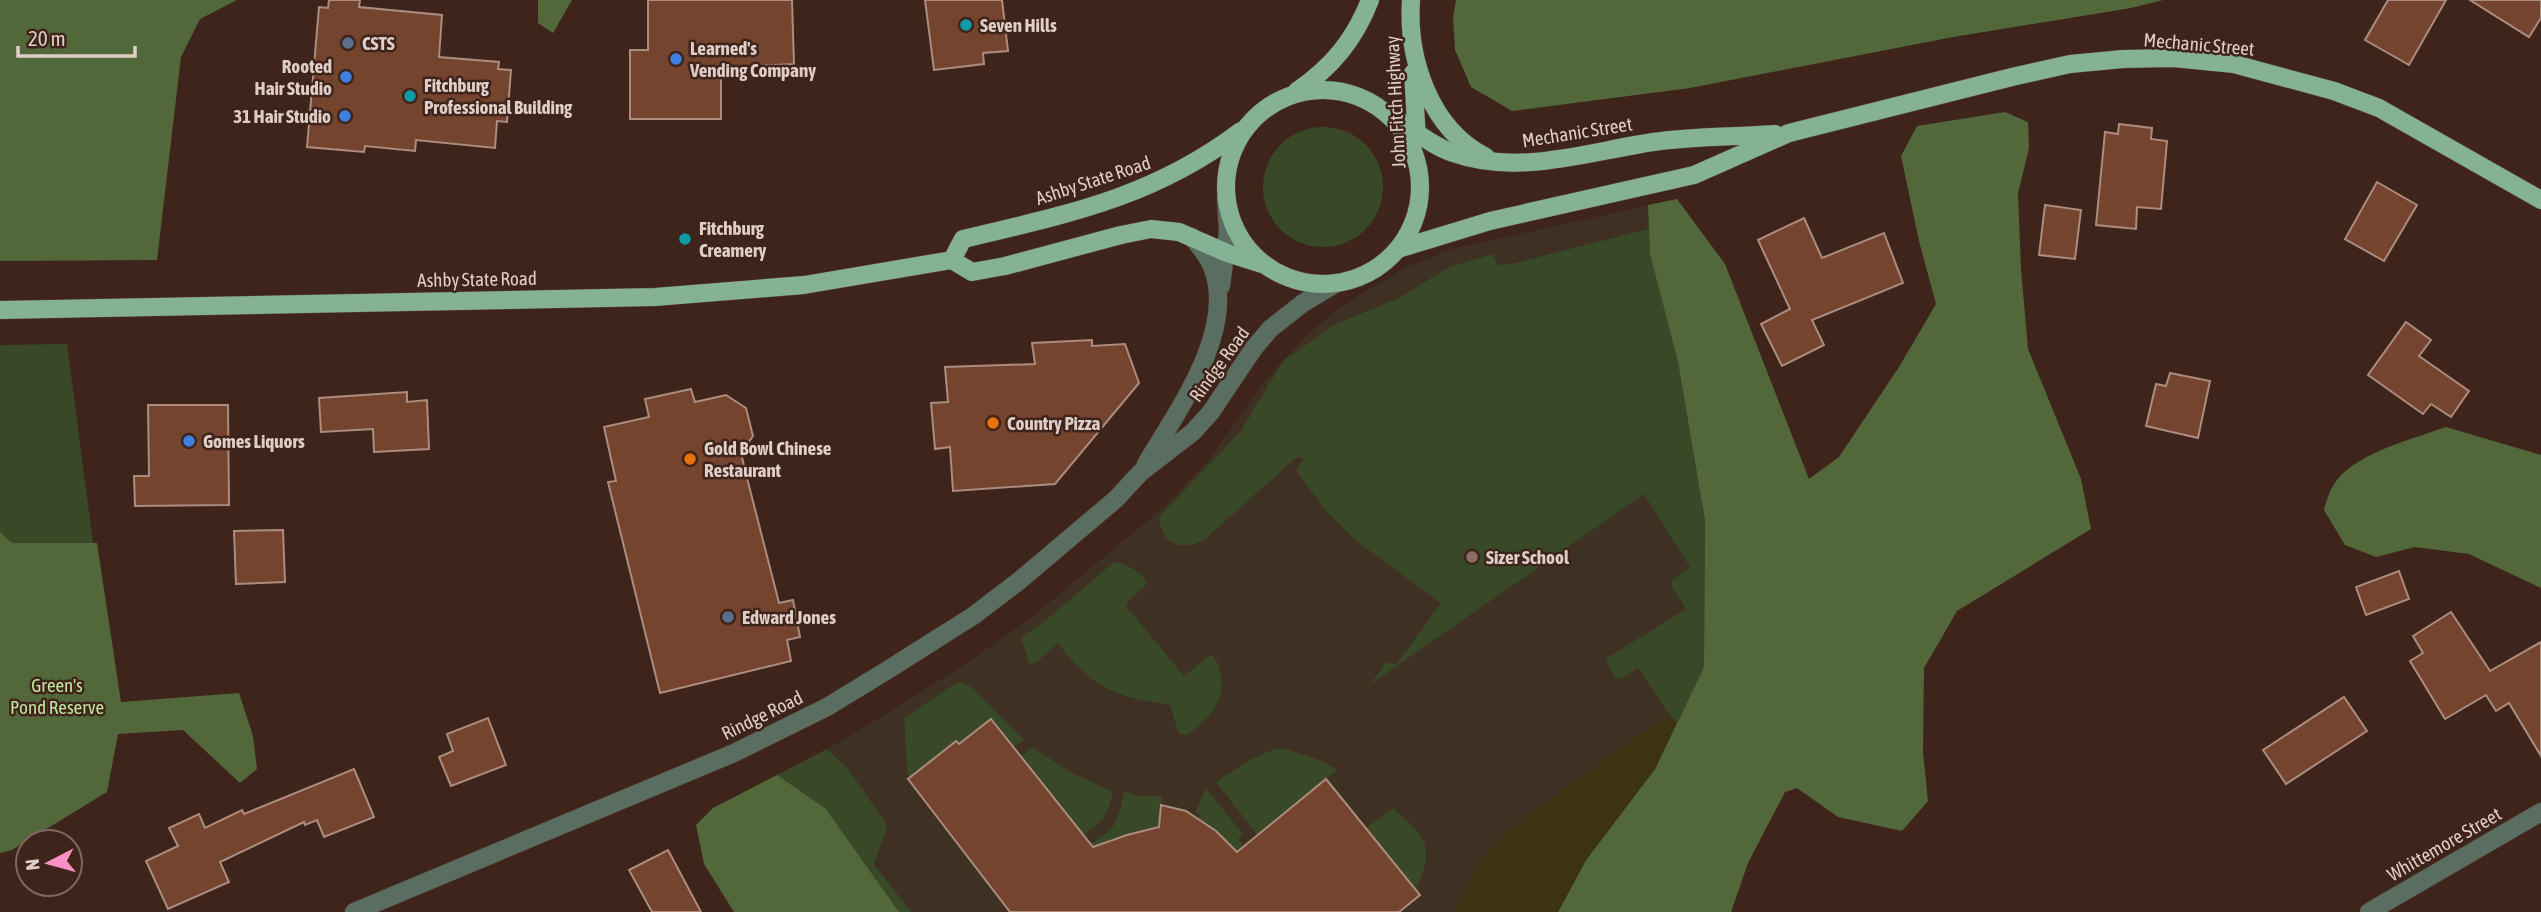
<svg xmlns="http://www.w3.org/2000/svg" width="2541" height="912" font-family="'Asap Condensed',sans-serif">
<style>
.education{fill:#3e3022}
.green{fill:#394928}
.forest{fill:#52683a}
.sand{fill:#3b3312}
.building{fill:#74442f;stroke:#ab8c7f;stroke-width:2}
.lines{fill:none;stroke-linecap:round;stroke-linejoin:round}
.minor-casing{stroke:#583f37;stroke-width:19}
.major-casing{stroke:#583f37;stroke-width:19}
.minor{stroke:#596e60;stroke-width:18}
.major{stroke:#85b194;stroke-width:18}
.culture-dot{fill:#0f9aa8;stroke:#3e241b;stroke-width:2.5}
.service-dot{fill:#5c6f8a;stroke:#3e241b;stroke-width:2.5}
.shop-dot{fill:#3f7fe0;stroke:#3e241b;stroke-width:2.5}
.food-dot{fill:#e8710a;stroke:#3e241b;stroke-width:2.5}
.education-dot{fill:#8d6e63;stroke:#3e241b;stroke-width:2.5}
.labels{text-anchor:middle;dominant-baseline:central;stroke-width:5;stroke-linejoin:round;paint-order:stroke}
.poi-label{font-size:19px;font-weight:bold;fill:#dfcec7;stroke:#3e241b;text-anchor:start}
.street-label{font-size:19px;fill:#dfcec7;stroke:#3e241b}
.park-label{font-size:19px;fill:#c0e49b;stroke:#3e241b}
</style>
<rect width="100%" height="100%" fill="#3e241b"/>
<path class="education" d="M 1677,199 L 1725,264 L 1674,912 L 794,912 L 713,808 L 832,746 L 873,722 L 971,660 L 1029,619 L 1166,505 L 1210,458 L 1268,377 L 1301,341 L 1333,312 L 1371,288 L 1409,266 L 1452,249 Z"/>
<g class="green">
<circle cx="1323" cy="187" r="60"/>
<path d="M 1649,229 L 1650,254 L 1678,362 L 1705,520 L 1704,667 L 1676,724 L 1638,668 L 1621,679 L 1614,677 L 1606,660 L 1610,656 L 1686,609 L 1672,587 L 1671,581 L 1690,567 L 1644,494 L 1371,684 L 1386,662 L 1396,665 L 1441,603 L 1356,541 L 1326,511 L 1296,470 L 1304,459 L 1297,457 L 1204,540 C 1181,552 1162,545 1159,517 L 1241,431 L 1283,361 L 1334,325 L 1401,297 L 1449,267 L 1493,254 L 1498,265 L 1511,264 Z"/>
<path d="M 67,344 L 118,734 L 0,776 L 0,345 Z"/>
<path d="M 1114,562 C 1129,564 1137,571 1147,581 L 1145,586 L 1125,605 L 1184,676 L 1211,655 C 1216,658 1217,661 1219,668 C 1229,698 1210,720 1186,735 L 1179,734 L 1170,705 C 1114,696 1093,689 1058,643 L 1035,663 L 1029,663 L 1021,638 L 1046,620 Z"/>
<path d="M 962,682 L 972,688 L 1024,740 L 1013,747 L 991,719 L 959,744 L 955,741 L 908,779 L 904,718 L 956,683 Z"/>
<path d="M 1032,747 L 1070,772 L 1113,792 C 1107,815 1104,822 1083,835 L 1021,756 Z"/>
<path d="M 1282,748 L 1320,760 L 1337,770 L 1258,836 L 1216,782 C 1237,769 1257,752 1282,748 Z"/>
<path d="M 827,749 L 848,769 L 886,823 L 886,830 L 874,864 L 911,912 L 899,912 L 825,808 L 777,775 Z"/>
<path d="M 1206,788 L 1243,835 L 1238,839 L 1244,847 L 1237,853 L 1216,831 L 1197,821 L 1200,815 L 1195,813 Z"/>
<path d="M 1124,791 L 1140,796 L 1162,796 L 1158,831 C 1134,832 1117,837 1097,851 L 1091,844 C 1118,826 1118,822 1124,791 Z"/>
<path d="M 1393,808 C 1427,838 1435,846 1416,890 L 1366,828 Z"/>
</g>
<g class="forest">
<path d="M 0,0 L 237,0 L 200,19 L 181,57 L 157,260 L 0,261 Z"/>
<path d="M 538,0 L 572,0 L 553,33 L 538,23 Z"/>
<path d="M 1456,0 L 2163,0 L 2131,8 L 1953,37 L 1690,88 L 1512,111 L 1471,87 L 1455,50 L 1453,18 Z"/>
<path d="M 2005,112 L 2028,122 L 2029,148 L 2018,193 L 2021,269 L 2028,349 L 2081,479 L 2091,529 L 1957,611 L 1924,668 L 1923,752 L 1928,801 L 1902,831 L 1838,817 L 1797,788 L 1785,792 L 1748,863 L 1731,912 L 1558,912 L 1586,860 L 1655,769 L 1704,667 L 1705,520 L 1678,362 L 1650,254 L 1648,205 L 1677,199 L 1725,264 L 1809,479 L 1839,457 L 1899,367 L 1936,304 L 1919,241 L 1901,156 L 1917,126 Z"/>
<path d="M 2446,427 L 2541,455 L 2541,588 L 2469,554 L 2415,547 L 2376,557 L 2345,545 L 2324,510 C 2327,499 2330,489 2337,480 C 2357,453 2415,438 2446,427 Z"/>
<path d="M 0,532 L 12,543 L 97,543 L 121,702 L 239,693 L 253,736 L 257,769 L 240,783 L 183,730 L 118,734 L 107,792 L 12,850 L 0,853 Z"/>
<path d="M 777,775 L 825,808 L 899,912 L 734,912 L 704,864 L 696,825 L 713,808 Z"/>
</g>
<path class="sand" d="M 1669,713 L 1676,724 L 1655,769 L 1586,860 L 1558,912 L 1455,912 L 1478,866 L 1492,848 L 1519,822 Z"/>
<g class="building">
<path d="M 329,0 L 360,0 L 359,7 L 442,15 L 439,57 L 499,62 L 498,69 L 511,70 L 507,122 L 497,121 L 495,148 L 416,140 L 415,151 L 365,146 L 364,152 L 307,147 L 319,7 L 328,8 Z"/>
<path d="M 648,0 L 792,0 L 794,64 L 721,68 L 721,119 L 630,119 L 630,50 L 648,50 Z"/>
<path d="M 925,0 L 1002,0 L 1008,51 L 983,53 L 984,64 L 934,70 Z"/>
<path d="M 2388,0 L 2446,0 L 2409,65 L 2365,40 Z"/>
<path d="M 2470,0 L 2541,0 L 2541,18 L 2529,37 Z"/>
<path d="M 2119,124 L 2152,128 L 2151,139 L 2167,141 L 2161,209 L 2137,207 L 2136,229 L 2096,225 L 2105,132 L 2118,134 Z"/>
<path d="M 2377,182 L 2417,205 L 2384,261 L 2345,239 Z"/>
<path d="M 2045,205 L 2081,210 L 2075,259 L 2039,255 Z"/>
<path d="M 1804,218 L 1822,258 L 1884,233 L 1903,283 L 1812,320 L 1824,345 L 1782,366 L 1761,324 L 1790,309 L 1758,240 Z"/>
<path d="M 2406,322 L 2431,340 L 2419,356 L 2469,391 L 2451,417 L 2431,404 L 2423,414 L 2368,375 Z"/>
<path d="M 1092,340 L 1092,346 L 1125,344 L 1139,383 L 1055,484 L 953,491 L 950,447 L 935,449 L 931,403 L 948,402 L 945,367 L 1035,364 L 1032,343 Z"/>
<path d="M 2170,373 L 2210,381 L 2198,438 L 2146,426 L 2156,384 L 2166,386 Z"/>
<path d="M 691,389 L 695,402 L 726,395 L 746,408 L 753,436 L 741,453 L 746,474 L 779,603 L 793,600 L 800,637 L 787,640 L 791,661 L 660,693 L 608,482 L 616,481 L 604,427 L 649,417 L 645,399 Z"/>
<path d="M 407,392 L 407,402 L 427,400 L 429,449 L 374,452 L 373,429 L 321,432 L 319,398 Z"/>
<path d="M 148,405 L 228,405 L 229,505 L 135,506 L 134,476 L 149,476 Z"/>
<path d="M 283,530 L 285,582 L 236,584 L 234,531 Z"/>
<path d="M 2399,571 L 2409,599 L 2366,615 L 2356,587 Z"/>
<path d="M 2451,612 L 2490,671 L 2541,642 L 2541,756 L 2509,703 L 2496,711 L 2486,695 L 2445,719 L 2410,661 L 2423,653 L 2413,636 Z"/>
<path d="M 2344,697 L 2367,731 L 2286,784 L 2263,750 Z"/>
<path d="M 488,718 L 506,765 L 451,786 L 439,757 L 453,751 L 447,734 Z"/>
<path d="M 991,719 L 1093,847 L 1127,835 L 1159,827 L 1161,805 L 1186,811 L 1216,831 L 1237,852 L 1326,779 L 1420,895 L 1399,912 L 1010,912 L 908,779 L 956,741 L 959,744 Z"/>
<path d="M 354,769 L 374,817 L 324,837 L 317,820 L 305,825 L 304,822 L 220,862 L 229,882 L 168,909 L 146,861 L 178,846 L 169,828 L 199,814 L 205,828 L 242,810 L 244,814 Z"/>
<path d="M 668,850 L 701,912 L 652,912 L 629,870 Z"/>
</g>
<g class="lines">
<g class="minor-casing">
<g id="minor">
<path d="M 1221,286 L 1228,232 L 1226,199"/>
<path d="M 1146,464 C 1176,413 1236,332 1213,269 C 1209,257 1200,247 1192,237"/>
<path d="M 354,912 L 734,753 L 827,707 L 886,671 L 973,616 L 1019,581 L 1116,499 L 1140,473 L 1193,432 L 1211,412 L 1254,348 L 1270,329 L 1303,303 L 1335,284"/>
<path d="M 2369,912 L 2541,812"/>
</g>
</g>
<g class="major-casing">
<g id="major">
<path d="M 1411,0 C 1407,59 1430,129 1486,157"/>
<path d="M 1413,73 L 1417,139"/>
<circle cx="1323" cy="187" r="97"/>
<path d="M 1297,91 C 1332,67 1355,39 1370,0"/>
<path d="M 1399,121 C 1416,132 1433,146 1453,153 C 1519,176 1587,152 1653,142 C 1693,136 1735,137 1775,134"/>
<path d="M 1398,249 L 1490,221 L 1694,175 L 1789,133 L 2012,77 L 2070,64 L 2123,59 L 2173,58 L 2234,64 L 2334,91 L 2379,108 L 2541,200"/>
<path d="M 952,260 L 963,239 C 1068,214 1152,198 1241,131"/>
<path d="M 0,310 L 655,297 L 804,285 L 952,260 L 972,272 L 1005,266 L 1121,235 L 1151,229 L 1179,232 L 1227,253 L 1265,265"/>
</g>
</g>
<use href="#minor" class="minor"/>
<use href="#major" class="major"/>
</g>
<g class="culture-dot">
<circle cx="966" cy="25" r="7"/>
<circle cx="410" cy="96" r="7"/>
<circle cx="685" cy="239" r="7"/>
</g>
<g class="service-dot">
<circle cx="348" cy="43" r="7"/>
<circle cx="728" cy="617" r="7"/>
</g>
<g class="shop-dot">
<circle cx="676" cy="59" r="7"/>
<circle cx="346" cy="77" r="7"/>
<circle cx="345" cy="116" r="7"/>
<circle cx="189" cy="441" r="7"/>
</g>
<g class="food-dot">
<circle cx="993" cy="423" r="7"/>
<circle cx="690" cy="459" r="7"/>
</g>
<circle class="education-dot" cx="1472" cy="557" r="7"/>
<g class="labels">
<g class="poi-label">
<text x="980" y="25">Seven Hills</text>
<text x="362" y="43">CSTS</text>
<text x="690" y="48">Learned's<tspan x="690" dy="22">Vending Company</tspan></text>
<text x="332" y="66" text-anchor="end">Rooted<tspan x="332" dy="22">Hair Studio</tspan></text>
<text x="424" y="85">Fitchburg<tspan x="424" dy="22">Professional Building</tspan></text>
<text x="331" y="116" text-anchor="end">31 Hair Studio</text>
<text x="699" y="228">Fitchburg<tspan x="699" dy="22">Creamery</tspan></text>
<text x="1007" y="423">Country Pizza</text>
<text x="203" y="441">Gomes Liquors</text>
<text x="704" y="448">Gold Bowl Chinese<tspan x="704" dy="22">Restaurant</tspan></text>
<text x="1486" y="557">Sizer School</text>
<text x="742" y="617">Edward Jones</text>
</g>
<g class="street-label">
<text transform="translate(2199 44) rotate(5)">Mechanic Street</text>
<text transform="translate(1395 102) rotate(-93)">John Fitch Highway</text>
<text transform="translate(1577 132) rotate(-9)">Mechanic Street</text>
<text transform="translate(1093 180) rotate(-18)">Ashby State Road</text>
<text transform="translate(477 279) rotate(-1)">Ashby State Road</text>
<text transform="translate(1219 364) rotate(-54)">Rindge Road</text>
<text transform="translate(762 715) rotate(-26)">Rindge Road</text>
<text transform="translate(2444 844) rotate(-30)">Whittemore Street</text>
</g>
<g class="park-label">
<text x="57" y="685">Green's<tspan x="57" dy="22">Pond Reserve</tspan></text>
</g>
</g>
<g transform="translate(49 863) rotate(264)"><circle r="33" fill="#3e241b" stroke="#7e6860" stroke-width="2"/>
<path d="M0-5L12 26L0 18L-12 26Z" fill="#fa8fc6"/>
<text y="-10" font-size="19" font-weight="bold" text-anchor="middle" fill="#dfcec7">N</text>
</g>
<path d="M18 46v10h117v-10" fill="none" stroke="#dfcec7" stroke-width="3.5"/>
<text x="28" y="46" font-size="21" fill="#dfcec7" stroke="#3e241b" stroke-width="5" paint-order="stroke">20 m</text>
</svg>
